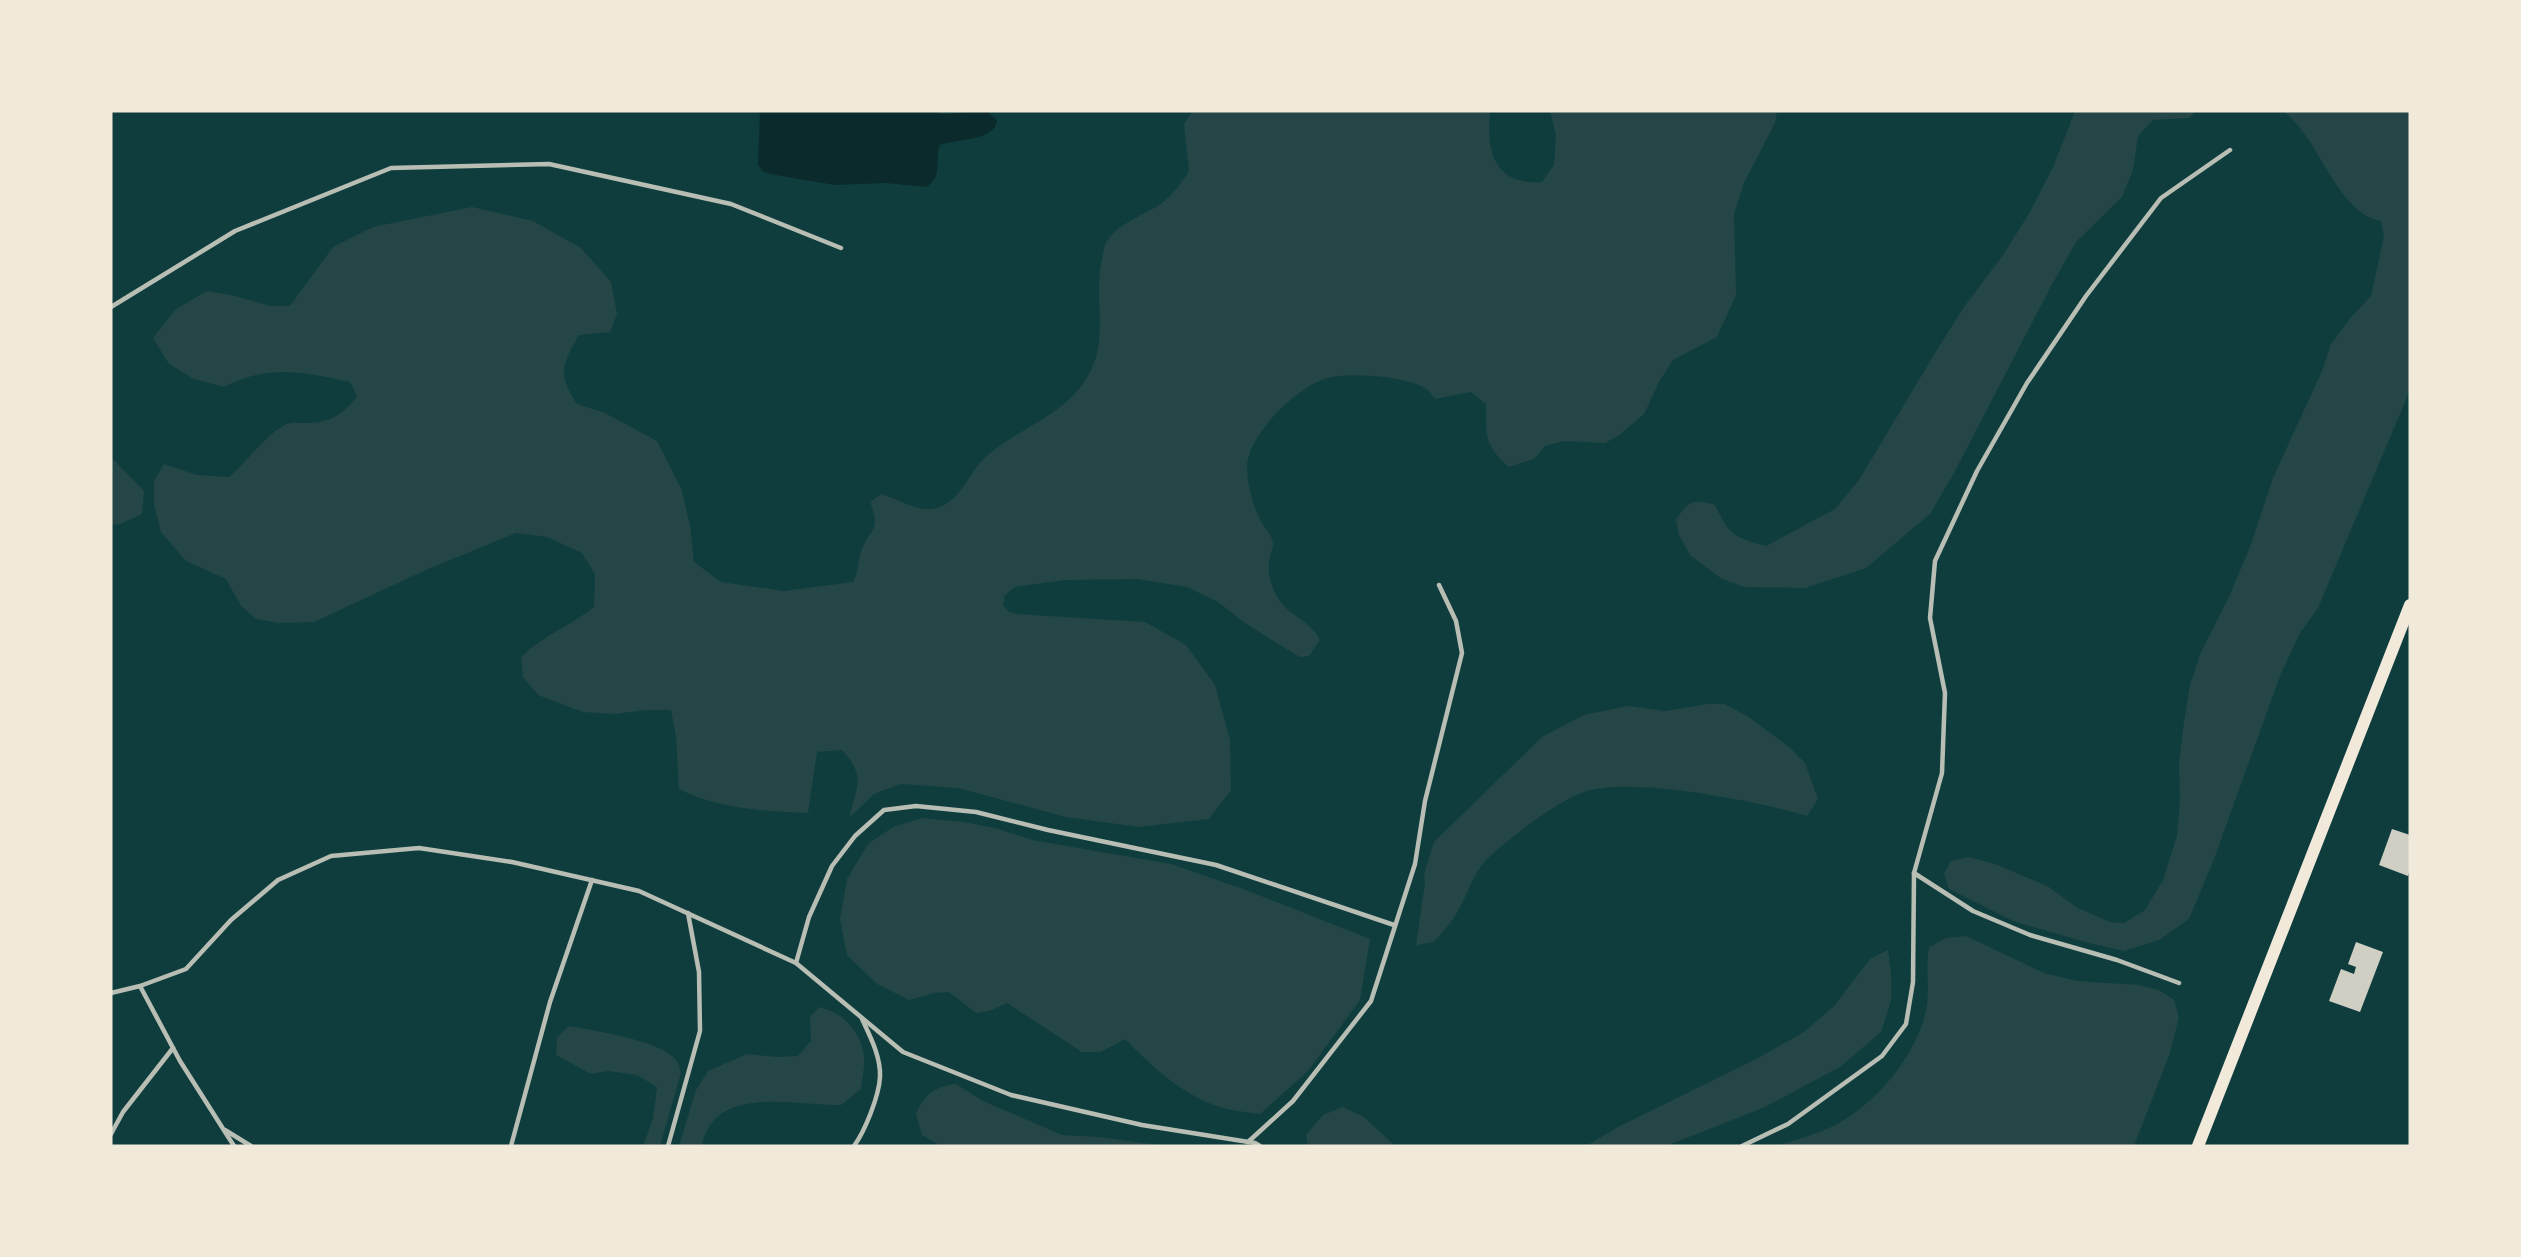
<svg xmlns="http://www.w3.org/2000/svg" width="2521" height="1257" font-family="'PT Sans',sans-serif">
<style>
.green{fill:#244646}
.water{fill:#0a2a2b}
.building{fill:#cfcfc3}
.lines{fill:none;stroke-linecap:round;stroke-linejoin:round}
.service{stroke:#b8beb3;stroke-width:4.5}
.secondary{stroke:#f1e9da;stroke-width:12}
</style>
<rect width="100%" height="100%" fill="#0f3d3e"/>
<g class="green">
<path d="M 1193,111 L 1490,111 C 1486,152 1494,185 1542,182 L 1554,165 L 1556,135 L 1550,111 L 1777,111 L 1775,123 L 1744,183 L 1734,214 L 1736,295 L 1717,337 L 1673,360 L 1659,382 L 1644,414 L 1618,436 L 1605,443 L 1564,441 L 1545,446 L 1534,459 L 1509,467 C 1484,445 1486,436 1486,404 L 1471,392 L 1435,399 C 1433,396 1430,391 1426,389 C 1409,376 1344,371 1324,379 C 1295,389 1247,436 1247,467 C 1247,485 1253,504 1260,520 C 1263,526 1270,532 1272,539 C 1275,547 1270,553 1269,561 C 1267,573 1272,589 1279,600 C 1291,617 1312,622 1320,640 L 1309,656 L 1300,657 L 1285,648 L 1245,623 L 1218,602 L 1187,587 L 1137,579 L 1065,580 L 1015,587 L 1005,595 L 1003,605 L 1009,612 L 1016,614 L 1145,622 L 1186,645 L 1215,685 L 1230,740 L 1231,790 L 1209,819 L 1139,827 L 1066,817 L 958,788 L 901,784 L 874,794 L 849,818 C 857,786 866,776 842,750 L 817,752 L 808,813 C 763,811 719,809 679,789 L 676,737 L 671,710 L 646,710 L 614,714 L 583,712 L 538,695 L 523,677 L 521,657 C 542,636 570,626 594,607 L 595,574 L 582,553 L 547,537 L 516,533 L 428,569 L 314,622 L 279,623 L 256,619 L 241,606 L 226,579 L 186,561 L 161,532 L 154,504 L 154,481 L 164,464 L 197,475 L 229,477 C 246,463 268,432 287,424 C 292,422 300,423 306,423 C 329,423 343,415 357,396 L 350,382 C 303,372 269,364 224,387 L 194,379 L 169,364 L 153,338 L 176,309 L 207,291 L 235,296 L 270,306 L 290,306 L 333,247 L 373,227 L 472,207 L 533,221 L 581,248 L 611,282 L 617,314 L 610,332 L 579,335 C 562,364 557,375 577,404 L 605,413 L 657,441 L 682,491 L 690,526 L 694,562 L 721,582 L 784,591 L 853,582 C 858,573 858,565 860,555 C 867,529 883,533 870,502 L 881,494 C 898,498 918,514 937,508 C 964,499 968,471 989,454 C 1026,424 1077,410 1094,363 C 1106,331 1095,296 1101,263 C 1103,258 1103,250 1105,245 C 1115,224 1141,217 1159,205 C 1172,196 1181,184 1189,171 L 1184,124 Z"/>
<path d="M 2075,111 L 2196,111 L 2189,118 L 2153,120 L 2138,136 L 2133,170 L 2122,197 L 2076,242 L 2049,290 L 1954,473 L 1930,514 L 1866,568 L 1805,588 L 1745,587 L 1722,579 L 1690,555 L 1679,535 L 1676,519 C 1690,501 1692,498 1715,505 C 1730,536 1733,537 1766,546 L 1835,509 L 1859,480 L 1935,353 L 1964,307 L 2003,255 L 2030,212 L 2053,167 Z"/>
<path d="M 2282,111 L 2410,111 L 2410,390 L 2318,608 L 2300,633 L 2280,676 L 2214,859 L 2189,919 L 2159,940 L 2124,951 L 2081,941 L 2013,921 L 1949,889 L 1944,874 L 1951,861 L 1969,857 L 1995,864 L 2049,887 L 2076,907 L 2110,922 L 2124,923 L 2145,910 L 2163,880 L 2177,836 L 2180,799 L 2179,763 L 2184,722 L 2190,685 L 2201,652 L 2228,599 L 2250,547 L 2273,478 L 2322,371 L 2331,344 L 2352,316 L 2371,296 L 2384,236 L 2381,221 C 2336,214 2319,135 2282,111 Z"/>
<path d="M 111,457 L 144,491 L 142,514 L 120,524 L 111,525 Z"/>
<path d="M 1708,704 L 1724,704 L 1749,717 L 1789,747 L 1805,763 L 1818,799 L 1807,816 C 1757,801 1640,778 1591,790 C 1563,796 1506,840 1485,861 C 1474,873 1467,895 1459,909 C 1453,921 1443,931 1434,942 L 1416,945 L 1425,883 L 1424,874 L 1434,842 L 1542,737 L 1584,715 L 1628,706 L 1665,711 Z"/>
<path d="M 922,818 L 964,822 L 995,828 L 1032,840 L 1171,864 L 1246,890 L 1370,939 L 1360,1000 L 1308,1071 L 1260,1114 C 1248,1112 1235,1111 1223,1108 C 1185,1097 1152,1067 1125,1039 L 1101,1052 L 1082,1052 L 1007,1003 L 989,1011 L 976,1013 L 949,992 L 934,993 L 909,1000 L 877,984 L 847,955 L 840,919 L 847,879 L 868,844 L 893,827 Z"/>
<path d="M 1966,936 L 2044,973 L 2077,981 L 2138,985 L 2159,990 L 2174,1000 L 2179,1017 L 2170,1053 L 2134,1146 L 1777,1146 C 1797,1139 1819,1134 1837,1124 C 1877,1102 1913,1059 1925,1015 C 1931,992 1925,970 1929,947 L 1946,938 Z"/>
<path d="M 1888,950 L 1891,972 L 1891,1001 L 1881,1032 L 1840,1067 L 1765,1107 L 1666,1146 L 1586,1146 L 1618,1127 L 1758,1058 L 1804,1032 L 1834,1006 L 1870,959 Z"/>
<path d="M 820,1007 C 843,1013 861,1031 864,1056 C 865,1066 862,1079 861,1089 L 841,1105 C 797,1106 713,1083 702,1146 L 679,1146 L 696,1090 L 708,1071 L 747,1054 L 777,1057 L 798,1056 L 811,1041 L 810,1016 Z"/>
<path d="M 569,1026 C 594,1031 661,1040 676,1060 C 679,1063 679,1068 681,1073 L 660,1146 L 643,1146 L 653,1119 L 657,1087 L 637,1075 L 608,1071 L 591,1074 L 556,1055 L 557,1038 Z"/>
<path d="M 956,1084 L 983,1101 L 1062,1135 L 1099,1137 L 1165,1146 L 941,1146 L 922,1135 L 916,1114 C 925,1094 934,1087 956,1084 Z"/>
<path d="M 1343,1107 L 1364,1117 L 1395,1146 L 1308,1146 L 1306,1135 L 1323,1115 Z"/>
</g>
<path class="water" d="M 760,111 L 937,111 L 940,114 L 947,114 L 986,111 L 997,120 C 996,141 956,139 940,145 C 934,161 944,176 926,187 L 886,183 L 835,185 L 770,174 L 762,171 L 758,164 Z"/>
<g class="building">
<path d="M 2392,829 L 2410,835 L 2410,869 L 2408,876 L 2379,865 Z"/>
<path d="M 2356,942 L 2383,952 L 2360,1012 L 2329,1001 L 2341,969 L 2354,974 L 2356,967 L 2348,964 Z"/>
</g>
<g class="lines">
<g class="service">
<path d="M 111,307 L 235,231 L 391,168 L 549,164 L 731,204 L 841,248"/>
<path d="M 1914,873 L 1973,911 L 2030,935 L 2117,960 L 2179,983"/>
<path d="M 796,963 L 809,917 L 832,866 L 855,836 L 884,810 L 916,806 L 976,812 L 1048,830 L 1216,865 L 1394,925"/>
<path d="M 140,986 L 180,1061 L 234,1146"/>
<path d="M 111,993 L 140,986 L 186,969 L 231,920 L 278,880 L 331,856 L 419,848 L 512,862 L 639,891 L 796,963 L 903,1052 L 1011,1095 L 1142,1125 L 1255,1143 L 1260,1146"/>
<path d="M 225,1130 L 251,1146"/>
<path d="M 111,1134 L 123,1112 L 173,1048"/>
<path d="M 1248,1142 L 1293,1101 L 1371,1001 L 1415,864 L 1425,801 L 1462,653 L 1456,621 L 1439,585"/>
<path d="M 511,1146 L 550,1002 L 592,880"/>
<path d="M 668,1146 L 700,1031 L 699,972 L 688,913"/>
<path d="M 854,1146 C 865,1131 879,1096 880,1077 C 881,1057 870,1036 862,1019"/>
<path d="M 1742,1146 L 1788,1124 L 1882,1056 L 1906,1024 L 1913,982 L 1914,873 L 1942,773 L 1945,693 L 1930,618 L 1935,561 L 1977,471 L 2027,383 L 2086,296 L 2161,198 L 2230,150"/>
</g>
<path class="secondary" d="M 2198,1146 L 2410,605"/>
</g>
<rect width="2521" height="1257" fill="none" stroke="#f1e9da" stroke-width="225"/>
</svg>
